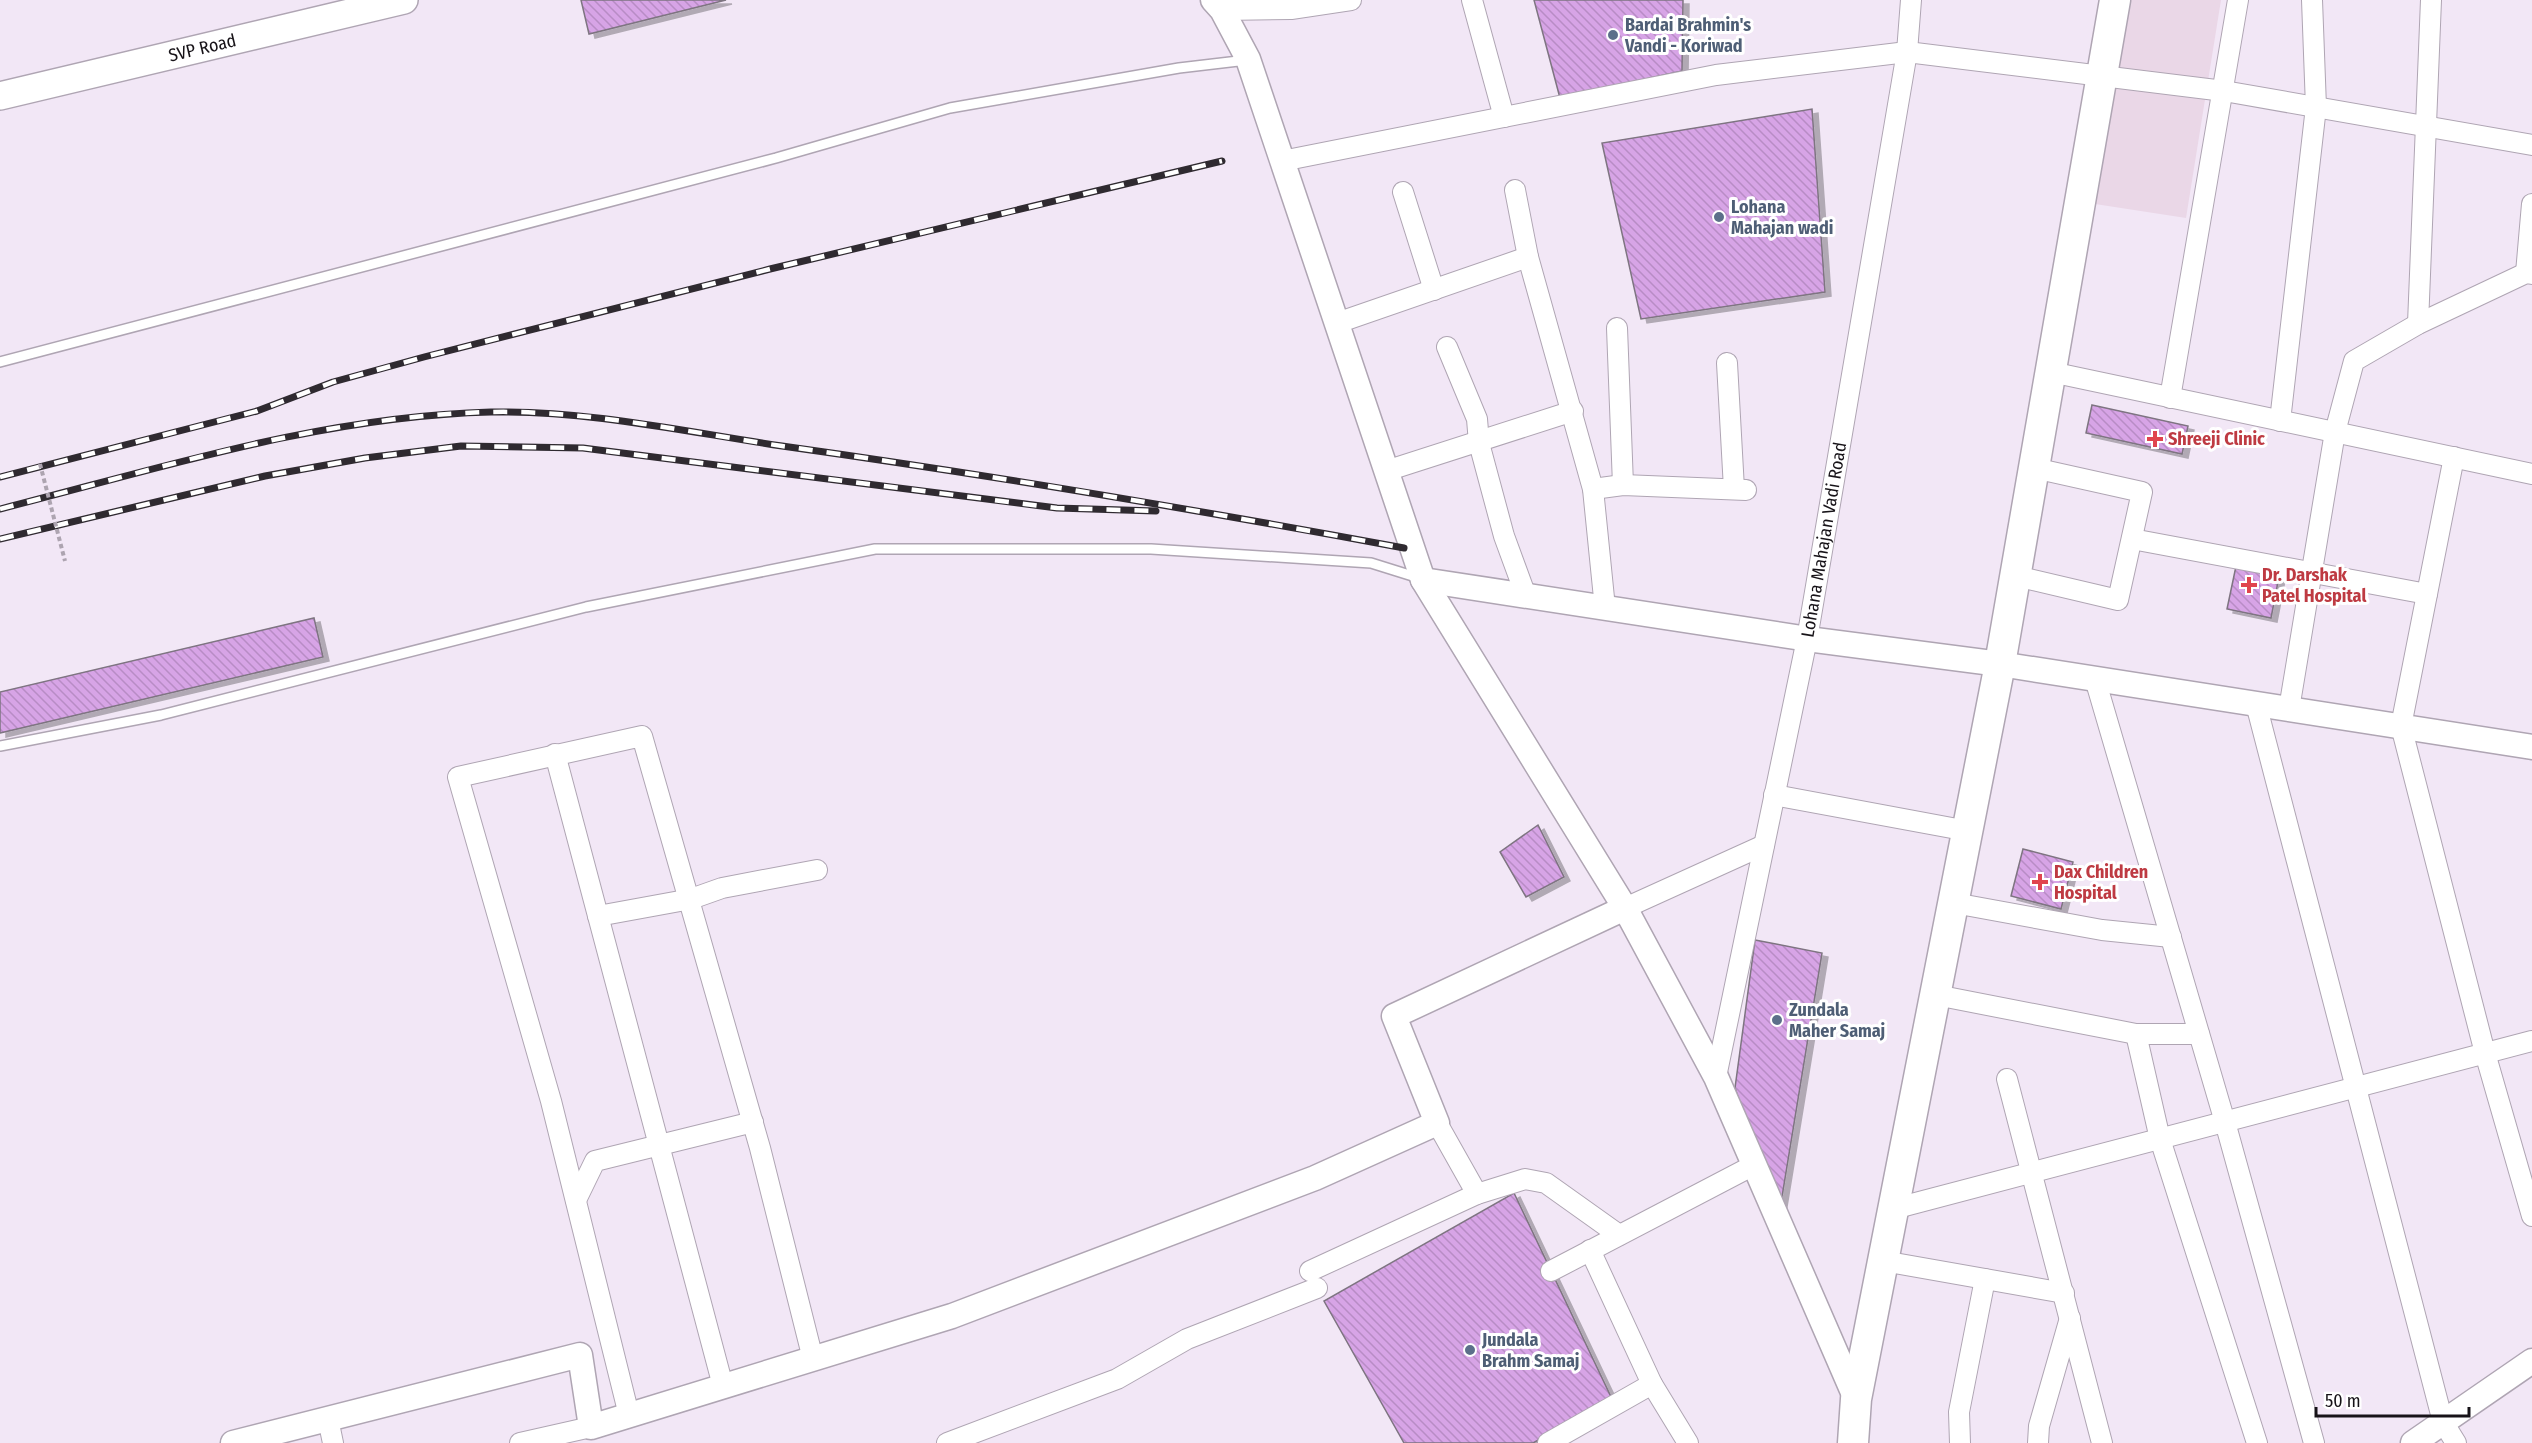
<svg xmlns="http://www.w3.org/2000/svg" width="2532" height="1443" font-family="'Fira Sans Condensed',sans-serif">
<style>
.commercial{fill:#ead7e7}
.building{fill:url(#building-back-hatch);stroke:#7e7481;stroke-width:1.5;filter:url(#shadow)}
.lines{fill:none;stroke-linecap:round;stroke-linejoin:round}
.service-casing{stroke:#afa5b3;stroke-width:12}
.minor-casing{stroke:#afa5b3;stroke-width:22}
.tertiary-casing{stroke:#afa5b3;stroke-width:27}
.secondary-casing{stroke:#afa5b3;stroke-width:30}
.primary-casing{stroke:#afa5b3;stroke-width:33}
.service{stroke:#fff;stroke-width:9}
.minor{stroke:#fff;stroke-width:20}
.tertiary{stroke:#fff;stroke-width:24}
.secondary{stroke:#fff;stroke-width:27}
.primary{stroke:#fff;stroke-width:30}
.rail-casing{stroke:#2f2a30;stroke-width:7}
.rail{stroke:#fff;stroke-width:4.5;stroke-dasharray:14;stroke-linecap:butt}
.path-bridge{stroke:#ada4b0;stroke-width:4;stroke-dasharray:4.5 3;stroke-linecap:butt}
.service-dot{fill:#5c6f8a;stroke:#fff;stroke-width:2}
.health-dot{fill:#e0444e;stroke:#fff;stroke-width:2}
.labels{text-anchor:middle;dominant-baseline:central;stroke-width:6;stroke-linejoin:round;paint-order:stroke}
.service-label{font-size:18px;font-weight:bold;fill:#4e5e75;stroke:#fff;text-anchor:start}
.street-label{font-size:18px;fill:#171318;stroke:#fff}
.health-label{font-size:18px;font-weight:bold;fill:#be3a42;stroke:#fff;text-anchor:start}
</style>
<defs>
<pattern id="building-back-hatch" width="6" height="6" patternUnits="userSpaceOnUse" patternTransform="scale(1.5)"><rect width="6" height="6" fill="#d7a4e6"/><path d="M-1 5l2 2M0 0l6 6M5-1l2 2" fill="none" stroke="#b88cc5"/></pattern>
<filter id="shadow"><feDropShadow dx="6" dy="4" stdDeviation="0" flood-color="#0004"/></filter>
</defs>
<rect width="100%" height="100%" fill="#f2e7f6"/>
<path class="commercial" d="M 2127,0 L 2221,0 L 2186,218 L 2095,204 Z"/>
<g class="building">
<path d="M 581,0 L 726,0 L 589,34 Z"/>
<path d="M 1534,0 L 1683,0 L 1682,71 L 1560,98 Z"/>
<path d="M 1812,109 L 1825,292 L 1641,319 L 1602,143 Z"/>
<path d="M 2092,405 L 2188,426 L 2182,454 L 2086,433 Z"/>
<path d="M 2239,552 L 2282,561 L 2271,618 L 2227,609 Z"/>
<path d="M 314,618 L 323,657 L 0,733 L 0,692 Z"/>
<path d="M 1538,825 L 1564,877 L 1526,897 L 1500,852 Z"/>
<path d="M 2023,849 L 2073,862 L 2061,909 L 2011,896 Z"/>
<path d="M 1755,940 L 1822,953 L 1778,1221 L 1735,1088 Z"/>
<path d="M 1514,1193 L 1612,1399 L 1533,1443 L 1404,1443 L 1324,1301 Z"/>
</g>
<g class="lines">
<g class="service-casing">
<g id="service">
<path d="M 0,362 L 776,158 L 950,108 L 1179,68 L 1247,60"/>
<path d="M 0,746 L 161,715 L 586,607 L 875,549 L 1151,549 L 1371,563 L 1419,578"/>
</g>
</g>
<g class="minor-casing">
<g id="minor">
<path d="M 1472,0 L 1504,117"/>
<path d="M 1222,10 L 1291,9 L 1351,0"/>
<path d="M 1282,161 L 1716,75 L 1907,52 L 2224,91 L 2532,145"/>
<path d="M 1515,190 L 1528,257 L 1593,489 L 1605,608"/>
<path d="M 1403,192 L 1434,290"/>
<path d="M 2526,273 L 2532,204"/>
<path d="M 1337,323 L 1528,257"/>
<path d="M 2418,324 L 2431,0"/>
<path d="M 1617,328 L 1623,485"/>
<path d="M 1447,347 L 1477,419 L 1479,443 L 1504,536 L 1526,596"/>
<path d="M 1727,363 L 1734,489"/>
<path d="M 2051,372 L 2532,474"/>
<path d="M 2170,398 L 2238,0"/>
<path d="M 2280,421 L 2316,107 L 2312,0"/>
<path d="M 2454,457 L 2401,726 L 2485,1053 L 2532,1216"/>
<path d="M 1386,471 L 1573,411"/>
<path d="M 1593,489 L 1623,485 L 1746,490"/>
<path d="M 2132,539 L 2427,594"/>
<path d="M 2016,576 L 2118,600 L 2142,492 L 2034,468"/>
<path d="M 2095,679 L 2225,1122 L 2314,1443"/>
<path d="M 2256,704 L 2443,1422 L 2456,1443"/>
<path d="M 2289,709 L 2335,432 L 2354,361 L 2418,324 L 2526,273 L 2532,274"/>
<path d="M 555,754 L 723,1386"/>
<path d="M 1774,795 L 1968,831"/>
<path d="M 1954,903 L 2102,930 L 2171,937"/>
<path d="M 1625,908 L 1764,845"/>
<path d="M 598,916 L 691,899 L 722,888 L 817,870"/>
<path d="M 1936,995 L 2136,1034 L 2199,1034"/>
<path d="M 2136,1034 L 2160,1139 L 2257,1443"/>
<path id="s1" d="M 1716,1077 L 1807,639 L 1907,52 L 1911,0"/>
<path d="M 2007,1079 L 2102,1443"/>
<path d="M 1437,1123 L 1477,1194"/>
<path d="M 576,1200 L 595,1161 L 753,1122"/>
<path d="M 1893,1209 L 2532,1041"/>
<path d="M 1590,1250 L 1652,1384 L 1688,1443"/>
<path d="M 1883,1261 L 2064,1293"/>
<path d="M 1310,1271 L 1477,1194 L 1525,1179 L 1546,1183 L 1619,1235"/>
<path d="M 1551,1271 L 1754,1165"/>
<path d="M 629,1415 L 551,1101 L 458,777 L 642,736 L 760,1148 L 813,1359"/>
<path d="M 328,1419 L 333,1443"/>
<path d="M 520,1443 L 591,1427"/>
<path d="M 947,1443 L 1117,1379 L 1187,1339 L 1317,1288"/>
<path d="M 1548,1443 L 1652,1384"/>
<path d="M 1960,1443 L 1959,1412 L 1985,1279"/>
<path d="M 2038,1443 L 2039,1426 L 2070,1318"/>
</g>
</g>
<g class="tertiary-casing">
<g id="tertiary">
<path d="M 1213,0 L 1222,10 L 1248,59 L 1423,580 L 1625,908 L 1716,1077 L 1856,1399"/>
<path d="M 1423,580 L 1815,640 L 2000,664 L 2532,747"/>
<path d="M 233,1443 L 580,1355 L 591,1427 L 952,1316 L 1315,1178 L 1437,1123 L 1394,1016 L 1625,908"/>
<path d="M 2413,1443 L 2532,1361"/>
</g>
</g>
<g class="secondary-casing">
<g id="secondary">
<path id="s2" d="M 0,96 L 404,0"/>
</g>
</g>
<g class="primary-casing">
<path id="primary" d="M 1853,1443 L 1856,1399 L 2000,664 L 2115,0"/>
</g>
<use href="#service" class="service"/>
<use href="#minor" class="minor"/>
<use href="#tertiary" class="tertiary"/>
<use href="#secondary" class="secondary"/>
<use href="#primary" class="primary"/>
<g class="rail-casing">
<g id="rail">
<path d="M 0,477 L 257,411 L 333,382 L 424,357 L 770,269 L 1222,161"/>
<path d="M 0,509 C 161,468 323,416 491,412 C 588,410 687,432 782,446 C 991,475 1198,510 1404,548"/>
<path d="M 0,539 L 265,476 L 365,458 L 461,446 L 583,448 L 1057,508 L 1156,511"/>
</g>
</g>
<use href="#rail" class="rail"/>
<path class="path-bridge" d="M 40,464 L 65,561"/>
</g>
<g class="service-dot">
<circle cx="1613" cy="35" r="6"/>
<circle cx="1719" cy="217" r="6"/>
<circle cx="1777" cy="1020" r="6"/>
<circle cx="1470" cy="1350" r="6"/>
</g>
<g class="health-dot">
<path d="M2152 430h6v6h6v6h-6v6h-6v-6h-6v-6h6z"/>
<path d="M2246 576h6v6h6v6h-6v6h-6v-6h-6v-6h6z"/>
<path d="M2037 873h6v6h6v6h-6v6h-6v-6h-6v-6h6z"/>
</g>
<g class="labels">
<g class="service-label">
<text x="1625" y="25">Bardai Brahmin's<tspan x="1625" dy="21">Vandi - Koriwad</tspan></text>
<text x="1731" y="207">Lohana<tspan x="1731" dy="21">Mahajan wadi</tspan></text>
<text x="1789" y="1010">Zundala<tspan x="1789" dy="21">Maher Samaj</tspan></text>
<text x="1482" y="1340">Jundala<tspan x="1482" dy="21">Brahm Samaj</tspan></text>
</g>
<g class="street-label">
<text stroke="none"><textPath href="#s2" startOffset="208">SVP Road</textPath></text>
<text stroke="none"><textPath href="#s1" startOffset="548">Lohana Mahajan Vadi Road</textPath></text>
</g>
<g class="health-label">
<text x="2168" y="439">Shreeji Clinic</text>
<text x="2262" y="575">Dr. Darshak<tspan x="2262" dy="21">Patel Hospital</tspan></text>
<text x="2054" y="872">Dax Children<tspan x="2054" dy="21">Hospital</tspan></text>
</g>
</g>
<path d="M2316 1407v9h153v-9" fill="none" stroke="#171318" stroke-width="3"/>
<text x="2325" y="1407" font-size="18" fill="#171318" stroke="#ffffff" stroke-width="4.5" paint-order="stroke">50 m</text>
</svg>
